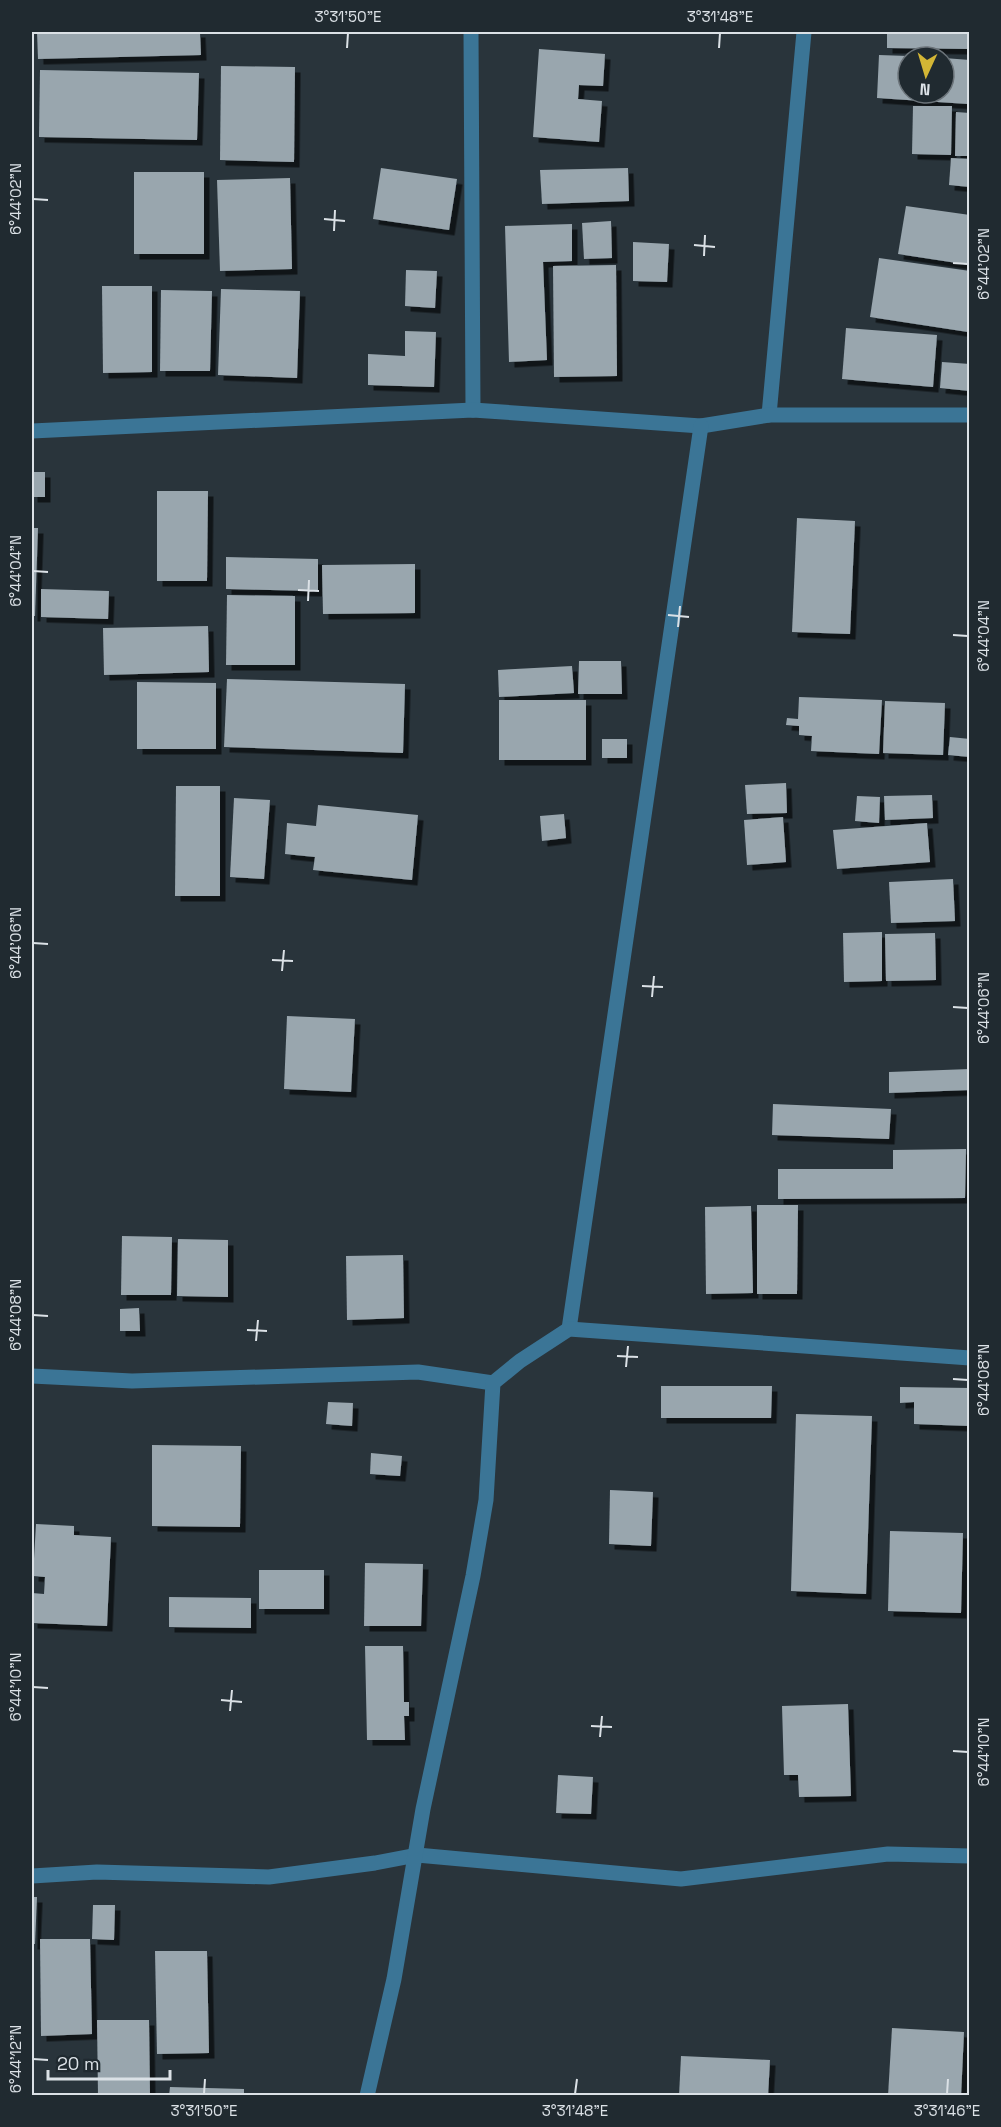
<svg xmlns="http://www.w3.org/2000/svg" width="1001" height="2127" font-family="'Space Grotesk',sans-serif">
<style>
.building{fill:#99a6ae;filter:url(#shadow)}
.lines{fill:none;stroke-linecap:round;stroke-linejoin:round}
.minor{stroke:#3b7596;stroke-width:15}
.ticks{fill:none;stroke:#dbe1e6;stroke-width:2}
.neatline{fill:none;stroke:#dbe1e6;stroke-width:2}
.ticks-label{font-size:15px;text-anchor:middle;fill:#dbe1e6}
</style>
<defs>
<filter id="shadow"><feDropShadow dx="5.5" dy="5.5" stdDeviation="0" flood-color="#0009"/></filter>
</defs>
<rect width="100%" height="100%" fill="#29343b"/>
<g class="building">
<path d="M 37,32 L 200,32 L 201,55 L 38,59 Z"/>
<path d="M 887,32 L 970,32 L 970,49 L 887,48 Z"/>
<path d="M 539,49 L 605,54 L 603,86 L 579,85 L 578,99 L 602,101 L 599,142 L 533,137 Z"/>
<path d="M 879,55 L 908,56 L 908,93 L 944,93 L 944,58 L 970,60 L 968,104 L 877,98 Z"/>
<path d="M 221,66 L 295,67 L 294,162 L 220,160 Z"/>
<path d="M 40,70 L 199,73 L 197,140 L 39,137 Z"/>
<path d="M 913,106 L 952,106 L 951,155 L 912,154 Z"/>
<path d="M 956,112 L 970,113 L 970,156 L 955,156 Z"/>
<path d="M 951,158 L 970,159 L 970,187 L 949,185 Z"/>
<path d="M 381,168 L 457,179 L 449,230 L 373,219 Z"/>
<path d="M 628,168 L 629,201 L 542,204 L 540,170 Z"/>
<rect x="134" y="172" width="70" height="82"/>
<path d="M 290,178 L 292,269 L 220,271 L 217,180 Z"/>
<path d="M 906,206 L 970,215 L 970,265 L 898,254 Z"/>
<path d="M 611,221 L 612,258 L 584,259 L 582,223 Z"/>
<path d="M 572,224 L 572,261 L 543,262 L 547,360 L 509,362 L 505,226 Z"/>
<path d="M 633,242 L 669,244 L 667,282 L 633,281 Z"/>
<path d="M 879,258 L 970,271 L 968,332 L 870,317 Z"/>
<path d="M 616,265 L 617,376 L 554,377 L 553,266 Z"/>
<path d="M 406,270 L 437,271 L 435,308 L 405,306 Z"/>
<path d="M 102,286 L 152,286 L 152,372 L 103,373 Z"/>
<path d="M 221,289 L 300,291 L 297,378 L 218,375 Z"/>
<path d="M 161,290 L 212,291 L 210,371 L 160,371 Z"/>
<path d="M 846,328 L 937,335 L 933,387 L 842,379 Z"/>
<path d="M 405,331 L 436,332 L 434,387 L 368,385 L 368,354 L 405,356 Z"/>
<path d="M 942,362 L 970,364 L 970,391 L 940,388 Z"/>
<rect x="32" y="472" width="13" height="25"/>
<path d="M 157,491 L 208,491 L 207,581 L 157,581 Z"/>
<path d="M 797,518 L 855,521 L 850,634 L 792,632 Z"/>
<path d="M 32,528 L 38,528 L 35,616 L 32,616 Z"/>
<path d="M 226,557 L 318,559 L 318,591 L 226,589 Z"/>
<path d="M 415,564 L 415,613 L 323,614 L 322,565 Z"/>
<path d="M 41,589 L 109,591 L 108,619 L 41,617 Z"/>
<path d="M 227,595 L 295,596 L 295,665 L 226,665 Z"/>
<path d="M 208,626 L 209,672 L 104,675 L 103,628 Z"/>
<path d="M 579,661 L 621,661 L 622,694 L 578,694 Z"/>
<path d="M 572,666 L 574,693 L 499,697 L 498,670 Z"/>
<path d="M 227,679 L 405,684 L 403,753 L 224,747 Z"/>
<path d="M 137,682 L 216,683 L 216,749 L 137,749 Z"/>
<path d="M 799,697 L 882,700 L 879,754 L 811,751 L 812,736 L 799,735 L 799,726 L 786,725 L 787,718 L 798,719 Z"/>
<rect x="499" y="700" width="87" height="60"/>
<path d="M 885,701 L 945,703 L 943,755 L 883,753 Z"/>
<path d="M 950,737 L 970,739 L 970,757 L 948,755 Z"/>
<rect x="602" y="739" width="25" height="19"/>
<path d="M 786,783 L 787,813 L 747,814 L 745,785 Z"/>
<path d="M 176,786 L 220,786 L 220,896 L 175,896 Z"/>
<path d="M 932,795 L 933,818 L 885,820 L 884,796 Z"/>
<path d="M 857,796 L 880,797 L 879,823 L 855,821 Z"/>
<path d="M 234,798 L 270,800 L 264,879 L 230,877 Z"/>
<path d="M 318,805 L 418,815 L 412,880 L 313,870 L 315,857 L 285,854 L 287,823 L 316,826 Z"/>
<path d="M 564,814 L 566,838 L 542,841 L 540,816 Z"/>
<path d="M 783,817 L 786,862 L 747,865 L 744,820 Z"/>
<path d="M 927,823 L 930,862 L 837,869 L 833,830 Z"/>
<path d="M 953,879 L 955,921 L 891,923 L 889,882 Z"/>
<path d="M 882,932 L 882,981 L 844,982 L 843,933 Z"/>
<path d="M 935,933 L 936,980 L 886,981 L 885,934 Z"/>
<path d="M 287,1016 L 355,1019 L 351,1092 L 284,1089 Z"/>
<path d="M 970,1069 L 970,1090 L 889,1093 L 889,1072 Z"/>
<path d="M 773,1104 L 891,1109 L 889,1139 L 772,1135 Z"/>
<path d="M 966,1149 L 965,1198 L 778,1199 L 778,1169 L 893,1169 L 893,1150 Z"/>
<path d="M 757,1205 L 798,1205 L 797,1294 L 757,1294 Z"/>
<path d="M 751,1206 L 753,1293 L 706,1294 L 705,1207 Z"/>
<path d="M 122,1236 L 172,1237 L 171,1295 L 121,1295 Z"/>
<path d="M 178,1239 L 228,1240 L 228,1297 L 177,1296 Z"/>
<path d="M 403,1255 L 404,1318 L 347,1320 L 346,1256 Z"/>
<path d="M 139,1308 L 140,1331 L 120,1331 L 120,1309 Z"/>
<path d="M 661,1386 L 772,1386 L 771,1418 L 661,1418 Z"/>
<path d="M 900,1387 L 970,1388 L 970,1426 L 914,1424 L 914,1402 L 900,1403 Z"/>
<path d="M 328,1402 L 353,1403 L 352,1426 L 326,1424 Z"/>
<path d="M 796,1414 L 872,1416 L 866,1594 L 791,1591 Z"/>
<path d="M 152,1445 L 241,1446 L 240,1527 L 152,1526 Z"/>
<path d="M 371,1453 L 402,1456 L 400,1476 L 370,1474 Z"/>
<path d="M 610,1490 L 653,1492 L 651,1546 L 609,1544 Z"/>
<path d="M 36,1524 L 74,1526 L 74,1535 L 111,1537 L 107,1626 L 32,1623 L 32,1593 L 44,1594 L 45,1577 L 33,1576 Z"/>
<path d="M 890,1531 L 963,1533 L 961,1613 L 888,1611 Z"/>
<path d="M 365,1563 L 423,1564 L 421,1626 L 364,1626 Z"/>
<rect x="259" y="1570" width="65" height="39"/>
<path d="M 169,1597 L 251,1598 L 251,1628 L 169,1627 Z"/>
<path d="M 365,1646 L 403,1646 L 404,1702 L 409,1702 L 409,1716 L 404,1716 L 405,1740 L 367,1740 Z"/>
<path d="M 848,1704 L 851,1796 L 799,1797 L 798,1775 L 784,1775 L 782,1706 Z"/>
<path d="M 558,1775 L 593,1777 L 591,1814 L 556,1813 Z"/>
<path d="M 32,1897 L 37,1897 L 35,1944 L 32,1944 Z"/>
<path d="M 93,1905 L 115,1905 L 114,1940 L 92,1939 Z"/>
<path d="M 40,1939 L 90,1939 L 92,2034 L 41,2036 Z"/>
<path d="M 155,1951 L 207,1951 L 209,2053 L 157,2054 Z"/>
<path d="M 97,2020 L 149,2020 L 150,2096 L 98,2096 Z"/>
<path d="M 892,2028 L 964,2032 L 961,2096 L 888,2096 Z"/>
<path d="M 681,2056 L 770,2060 L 768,2096 L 679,2096 Z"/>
<path d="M 170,2087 L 244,2089 L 244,2096 L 169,2096 Z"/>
</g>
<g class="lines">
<g class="minor">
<path d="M 471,32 L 473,410"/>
<path d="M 769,415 L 804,32"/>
<path d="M 32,431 L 473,410 L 701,426 L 769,415 L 970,415"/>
<path d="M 569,1329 L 701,426"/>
<path d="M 32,1376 L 132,1381 L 418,1372 L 493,1383"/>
<path d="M 32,1876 L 97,1872 L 269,1877 L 375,1863 L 417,1855 L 681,1879 L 888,1854 L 970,1856"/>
<path d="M 367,2096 L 394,1979 L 423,1809 L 473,1576 L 486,1500 L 493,1383 L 520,1361 L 569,1329 L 970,1358"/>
</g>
</g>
<path class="ticks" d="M 347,48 L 348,33M 719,48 L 720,33M 33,199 L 48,200M 324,219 L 345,221M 334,231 L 335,210M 694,245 L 715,247M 704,256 L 705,235M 953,263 L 968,264M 33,571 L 48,572M 298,590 L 319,591M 308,601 L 309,580M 668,615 L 689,617M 678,627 L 680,606M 953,635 L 968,636M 33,943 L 48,944M 272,960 L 293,961M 282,971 L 284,950M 642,986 L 663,987M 652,997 L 654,976M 953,1007 L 968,1008M 33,1315 L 48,1316M 247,1330 L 267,1331M 256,1341 L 258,1320M 617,1356 L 638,1357M 626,1367 L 628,1346M 953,1379 L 968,1380M 33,1687 L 48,1688M 221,1700 L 242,1702M 230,1711 L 232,1690M 591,1726 L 612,1727M 600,1737 L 602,1716M 953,1751 L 968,1752M 33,2059 L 48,2060M 204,2094 L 205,2079M 575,2094 L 577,2079M 947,2094 L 948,2079"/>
<rect width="1001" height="2127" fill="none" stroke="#202a30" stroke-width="66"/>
<g transform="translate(926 75) rotate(184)"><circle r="28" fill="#202a30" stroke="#6b7379" stroke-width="1.5"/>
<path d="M0-4.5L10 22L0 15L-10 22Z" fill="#d3b635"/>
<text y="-9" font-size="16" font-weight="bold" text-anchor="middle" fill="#dbe1e6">N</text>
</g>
<path d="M48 2070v9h122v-9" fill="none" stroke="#dbe1e6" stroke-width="3"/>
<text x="57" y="2070" font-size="18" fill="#dbe1e6" stroke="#202a30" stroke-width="4.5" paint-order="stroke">20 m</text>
<rect x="33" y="33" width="935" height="2061" class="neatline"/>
<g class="ticks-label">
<text x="348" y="22">3°31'50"E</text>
<text x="720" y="22">3°31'48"E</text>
<text transform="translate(16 199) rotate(-90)" y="5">6°44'02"N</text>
<text transform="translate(984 264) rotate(-90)" y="5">6°44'02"N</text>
<text transform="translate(16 571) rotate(-90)" y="5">6°44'04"N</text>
<text transform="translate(984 636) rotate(-90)" y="5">6°44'04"N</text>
<text transform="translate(16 943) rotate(-90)" y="5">6°44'06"N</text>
<text transform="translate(984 1008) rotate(-90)" y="5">6°44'06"N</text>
<text transform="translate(16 1315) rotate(-90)" y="5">6°44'08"N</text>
<text transform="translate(984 1380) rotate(-90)" y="5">6°44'08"N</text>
<text transform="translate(16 1687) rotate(-90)" y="5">6°44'10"N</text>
<text transform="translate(984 1752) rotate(-90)" y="5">6°44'10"N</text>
<text transform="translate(16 2059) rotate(-90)" y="5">6°44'12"N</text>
<text x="204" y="2116">3°31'50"E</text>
<text x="575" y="2116">3°31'48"E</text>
<text x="947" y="2116">3°31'46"E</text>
</g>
</svg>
